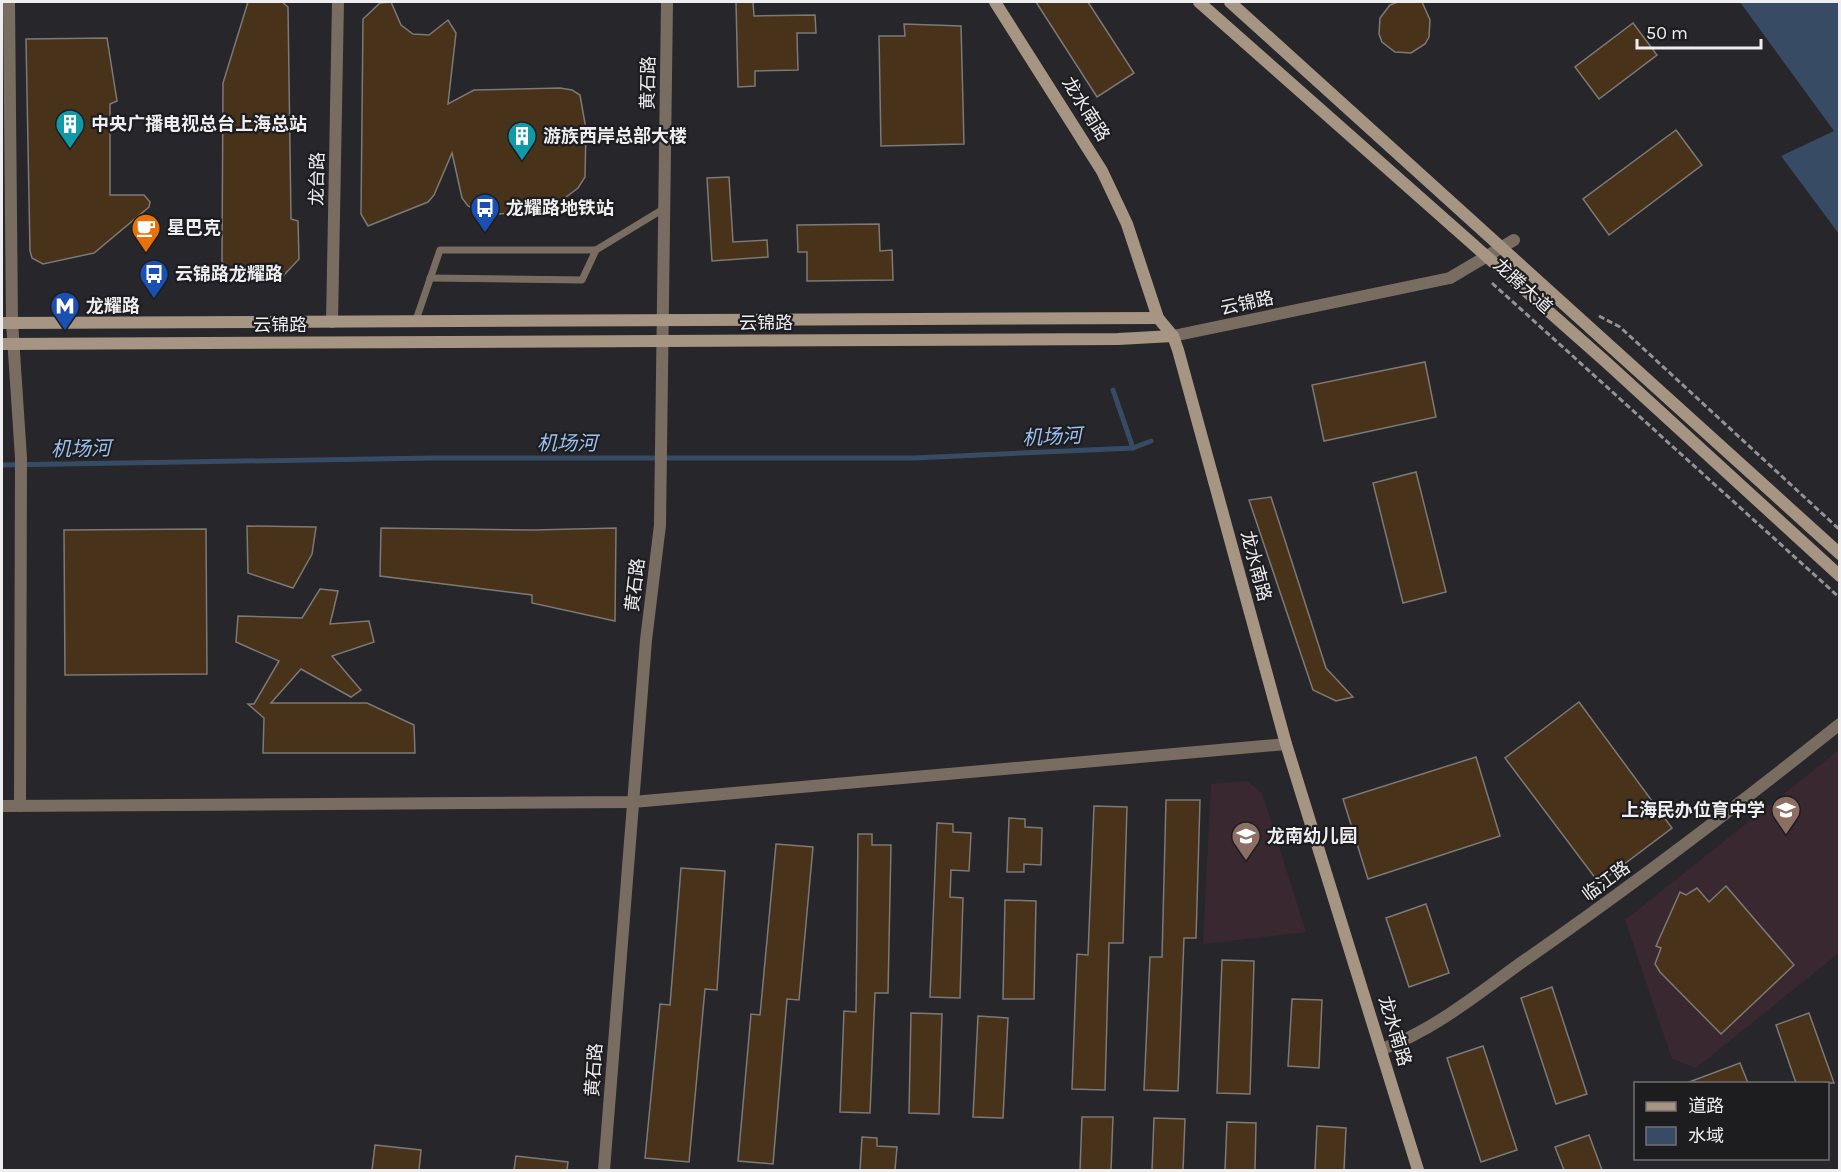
<svg xmlns="http://www.w3.org/2000/svg" width="1841" height="1172" font-family="Karla,'Noto Sans SC',sans-serif">
<style>
.education{fill:#3a2830}
.water{fill:#374b64}
.lines{fill:none;stroke-linecap:round;stroke-linejoin:round}
.stream{stroke:#374b64;stroke-width:5}
.building{fill:#48321a;stroke:#7c7976;stroke-width:1.5}
.path{stroke:#939295;stroke-width:3;stroke-dasharray:6 3;stroke-linecap:butt}
.service{stroke:#796d62;stroke-width:7}
.minor{stroke:#796d62;stroke-width:12}
.tertiary{stroke:#796d62;stroke-width:12}
.secondary{stroke:#a79583;stroke-width:12}
.labels{text-anchor:middle;dominant-baseline:central;stroke-width:4.5;stroke-linejoin:round;paint-order:stroke}
.street-label{font-size:18px;fill:#eeedef;stroke:#1d1d20}
.poi-label{font-size:18px;font-weight:bold;fill:#eeedef;stroke:#1d1d20;text-anchor:start}
.water-label{font-size:20px;font-style:italic;fill:#9bc1f1;stroke:#1d1d20}
</style>
<rect width="100%" height="100%" fill="#27262a"/>
<g class="education">
<path d="M 1839,750 L 1839,953 L 1696,1068 L 1672,1059 L 1625,920 Z"/>
<path d="M 1247,781 L 1262,793 L 1306,932 L 1203,944 L 1211,784 Z"/>
</g>
<path class="water" d="M 1740,2 L 1839,2 L 1839,234 L 1781,156 L 1834,131 Z"/>
<g class="lines">
<g class="stream">
<path d="M 1113,390 L 1133,448"/>
<path d="M 2,465 L 432,458 L 913,458 L 1133,448 L 1151,441"/>
</g>
</g>
<g class="building">
<path d="M 248,2 L 282,2 L 288,7 L 291,219 L 298,221 L 299,259 L 282,277 L 274,278 L 227,270 L 222,261 L 223,83 Z"/>
<path d="M 391,2 L 401,25 L 413,34 L 429,35 L 448,20 L 456,33 L 448,104 L 474,90 L 560,88 L 572,90 L 580,95 L 586,129 L 585,177 L 578,188 L 549,210 L 499,214 L 477,210 L 468,206 L 462,198 L 452,153 L 434,195 L 428,202 L 368,226 L 361,214 L 363,19 L 380,3 Z"/>
<path d="M 736,2 L 753,2 L 754,16 L 815,15 L 816,33 L 797,33 L 798,70 L 755,71 L 755,86 L 738,87 Z"/>
<path d="M 1036,2 L 1088,2 L 1134,73 L 1097,97 Z"/>
<path d="M 1398,2 L 1422,2 L 1430,20 L 1429,37 L 1425,44 L 1411,53 L 1395,52 L 1382,42 L 1379,34 L 1380,18 L 1390,5 Z"/>
<path d="M 1633,23 L 1657,55 L 1599,99 L 1575,67 Z"/>
<path d="M 904,24 L 961,26 L 964,144 L 881,146 L 879,36 L 905,36 Z"/>
<path d="M 107,38 L 117,101 L 110,104 L 110,195 L 144,195 L 150,202 L 149,207 L 94,253 L 43,264 L 32,258 L 30,251 L 26,39 Z"/>
<path d="M 1676,130 L 1702,165 L 1609,235 L 1583,199 Z"/>
<path d="M 729,177 L 733,242 L 767,240 L 768,257 L 712,261 L 707,178 Z"/>
<path d="M 879,224 L 880,251 L 892,250 L 893,280 L 807,281 L 807,252 L 798,252 L 797,225 Z"/>
<path d="M 1425,362 L 1436,417 L 1324,441 L 1312,385 Z"/>
<path d="M 1416,472 L 1446,592 L 1403,603 L 1373,483 Z"/>
<path d="M 1271,497 L 1326,668 L 1353,697 L 1336,701 L 1313,690 L 1249,500 Z"/>
<path d="M 247,526 L 316,527 L 312,554 L 293,588 L 248,573 Z"/>
<path d="M 381,528 L 533,530 L 616,528 L 615,621 L 532,603 L 532,595 L 380,576 Z"/>
<path d="M 206,529 L 207,674 L 65,675 L 64,530 Z"/>
<path d="M 320,589 L 338,591 L 330,624 L 369,621 L 374,642 L 332,656 L 361,690 L 351,697 L 301,669 L 271,703 L 367,703 L 414,725 L 415,753 L 263,753 L 264,718 L 248,704 L 254,704 L 279,661 L 236,642 L 238,616 L 302,618 Z"/>
<path d="M 1579,702 L 1672,828 L 1599,883 L 1505,758 Z"/>
<path d="M 1476,757 L 1500,836 L 1368,879 L 1343,799 Z"/>
<path d="M 1166,800 L 1200,800 L 1196,938 L 1184,938 L 1178,1091 L 1144,1090 L 1150,957 L 1162,957 Z"/>
<path d="M 1094,806 L 1127,807 L 1123,943 L 1109,943 L 1105,1090 L 1072,1089 L 1077,954 L 1088,955 Z"/>
<path d="M 1009,818 L 1025,819 L 1025,827 L 1042,828 L 1041,865 L 1024,864 L 1024,872 L 1007,872 Z"/>
<path d="M 937,823 L 953,824 L 953,832 L 971,833 L 969,871 L 951,870 L 950,897 L 963,898 L 960,998 L 930,997 Z"/>
<path d="M 858,834 L 872,834 L 872,845 L 891,845 L 888,993 L 875,993 L 870,1113 L 840,1112 L 844,1011 L 856,1012 Z"/>
<path d="M 776,844 L 813,847 L 799,1000 L 787,999 L 773,1164 L 738,1161 L 751,1014 L 760,1015 Z"/>
<path d="M 681,868 L 725,871 L 717,990 L 705,989 L 689,1162 L 645,1158 L 660,1004 L 670,1005 Z"/>
<path d="M 1726,886 L 1794,965 L 1721,1034 L 1660,972 L 1655,964 L 1661,948 L 1656,946 L 1680,892 L 1686,895 L 1697,888 L 1709,902 Z"/>
<path d="M 1005,900 L 1036,901 L 1034,999 L 1003,999 Z"/>
<path d="M 1426,904 L 1449,973 L 1409,987 L 1386,918 Z"/>
<path d="M 1222,960 L 1254,961 L 1250,1094 L 1217,1093 Z"/>
<path d="M 1552,987 L 1587,1094 L 1556,1104 L 1521,998 Z"/>
<path d="M 1292,999 L 1322,1000 L 1319,1068 L 1288,1066 Z"/>
<path d="M 911,1013 L 942,1014 L 939,1114 L 909,1113 Z"/>
<path d="M 1809,1013 L 1834,1083 L 1796,1083 L 1776,1025 Z"/>
<path d="M 978,1016 L 1008,1018 L 1003,1118 L 973,1117 Z"/>
<path d="M 1483,1046 L 1517,1150 L 1481,1162 L 1447,1058 Z"/>
<path d="M 1740,1063 L 1748,1083 L 1689,1083 L 1689,1082 Z"/>
<path d="M 1082,1117 L 1113,1117 L 1111,1170 L 1080,1170 Z"/>
<path d="M 1154,1118 L 1185,1119 L 1183,1170 L 1152,1170 Z"/>
<path d="M 1227,1122 L 1256,1123 L 1255,1170 L 1225,1170 Z"/>
<path d="M 1317,1126 L 1346,1128 L 1344,1170 L 1315,1170 Z"/>
<path d="M 1589,1135 L 1602,1170 L 1564,1170 L 1555,1147 Z"/>
<path d="M 862,1137 L 877,1138 L 877,1146 L 897,1147 L 895,1170 L 860,1170 Z"/>
<path d="M 375,1145 L 421,1150 L 419,1170 L 372,1170 Z"/>
<path d="M 516,1156 L 568,1162 L 567,1170 L 514,1170 Z"/>
</g>
<g class="lines">
<g class="path">
<path d="M 1492,283 L 1840,598"/>
<path d="M 1599,316 L 1620,327 L 1840,530"/>
</g>
<g class="service">
<path d="M 430,278 L 582,280 L 596,250"/>
<path d="M 416,320 L 440,250 L 596,250 L 665,208"/>
</g>
<g class="minor">
<path d="M 2,806 L 633,802 L 1286,744"/>
<path d="M 1382,1049 C 1435,1030 1480,992 1525,960 C 1633,885 1737,806 1840,724"/>
<path d="M 604,1170 L 646,640 L 660,525 L 667,2"/>
</g>
<g class="tertiary">
<path d="M 9,2 L 12,322 L 21,458 L 20,806"/>
<path d="M 332,322 L 338,2"/>
<path d="M 1173,336 L 1450,278 L 1514,240"/>
</g>
<g class="secondary">
<path d="M 995,2 L 1102,171 L 1127,224 L 1158,318 L 1173,336 L 1178,350 L 1286,744 L 1418,1170"/>
<path d="M 1199,2 L 1606,362 L 1840,576"/>
<path d="M 1230,2 L 1840,554"/>
<path d="M 2,323 L 1158,318"/>
<path d="M 2,344 L 1118,339 L 1173,336"/>
</g>
</g>
<defs>
<g id="building-pin" transform="scale(1.5)"><path d="M0 17L-7.5 6A9.5 9.5 0 1 1 7.5 6Z" fill="#0f9aa8" stroke="#1d1d20"/><path d="M-4-6H4V6H1V3H-1V6H-4ZM-2.5-4.3h1.7v1.8h-1.7ZM.8-4.3h1.7v1.8H.8ZM-2.5-1h1.7V.8h-1.7ZM.8-1h1.7V.8H.8Z" fill="#fff"/></g>
<g id="bus-pin" transform="scale(1.5)"><path d="M0 17L-7.5 6A9.5 9.5 0 1 1 7.5 6Z" fill="#1a4fb4" stroke="#1d1d20"/><path d="M-5-6H5V4H4V6H2V4H-2V6H-4V4H-5ZM-3.5-4V0h7V-4ZM-3.5 1.2v1.5H-2V1.2ZM2 1.2v1.5H3.5V1.2Z" fill="#fff"/></g>
<g id="cafe-pin" transform="scale(1.5)"><path d="M0 17L-7.5 6A9.5 9.5 0 1 1 7.5 6Z" fill="#e8710a" stroke="#1d1d20"/><path d="M-5.5-4.5H6V0H3Q3 3.5 0 3.5H-2.5Q-5.5 3.5-5.5 0ZM3-3.2v2h1.7v-2ZM-6 4.5H4V6H-6Z" fill="#fff"/></g>
<g id="metro-pin" transform="scale(1.5)"><path d="M0 17L-7.5 6A9.5 9.5 0 1 1 7.5 6Z" fill="#1a4fb4" stroke="#1d1d20"/><path d="M-5.5 5V-5H-3L0 0L3-5H5.5V5H3V-.5L0 4L-3-.5V5Z" fill="#fff"/></g>
<g id="school-pin" transform="scale(1.5)"><path d="M0 17L-7.5 6A9.5 9.5 0 1 1 7.5 6Z" fill="#8d6e63" stroke="#1d1d20"/><path d="M0-5L7-2L0 1L-7-2ZM-4 1L0 2.5L4 1V4Q0 6-4 4Z" fill="#fff"/></g>
</defs>
<g fill-rule="evenodd">
<use href="#building-pin" x="70" y="124"/>
<use href="#building-pin" x="522" y="136"/>
<use href="#bus-pin" x="485" y="208"/>
<use href="#cafe-pin" x="146" y="228"/>
<use href="#bus-pin" x="154" y="274"/>
<use href="#metro-pin" x="65" y="306"/>
<use href="#school-pin" x="1786" y="810"/>
<use href="#school-pin" x="1246" y="836"/>
</g>
<g class="labels">
<g class="street-label">
<text transform="translate(648 83) rotate(-89)">黄石路</text>
<text transform="translate(1086 109) rotate(58)">龙水南路</text>
<text transform="translate(317 179) rotate(-89)">龙台路</text>
<text transform="translate(1523 286) rotate(42)">龙腾大道</text>
<text transform="translate(1247 303) rotate(-12)">云锦路</text>
<text x="766" y="323">云锦路</text>
<text x="280" y="325">云锦路</text>
<text transform="translate(1256 566) rotate(75)">龙水南路</text>
<text transform="translate(635 585) rotate(-83)">黄石路</text>
<text transform="translate(1606 881) rotate(-36)">临江路</text>
<text transform="translate(1395 1031) rotate(73)">龙水南路</text>
<text transform="translate(594 1070) rotate(-86)">黄石路</text>
</g>
<g class="poi-label">
<text x="91" y="124">中央广播电视总台上海总站</text>
<text x="543" y="136">游族西岸总部大楼</text>
<text x="506" y="208">龙耀路地铁站</text>
<text x="167" y="228">星巴克</text>
<text x="175" y="274">云锦路龙耀路</text>
<text x="86" y="306">龙耀路</text>
<text x="1765" y="810" text-anchor="end">上海民办位育中学</text>
<text x="1267" y="836">龙南幼儿园</text>
</g>
<g class="water-label">
<text transform="translate(1052 437) rotate(-3)">机场河</text>
<text x="567" y="443">机场河</text>
<text transform="translate(81 449) rotate(-1)">机场河</text>
</g>
</g>
<rect width="1841" height="1172" fill="none" stroke="#eeedef" stroke-width="6"/>
<rect x="1634" y="1082" width="195" height="78" fill="#1d1d20" stroke="#717073" stroke-width="1.5"/>
<rect x="1646" y="1102" width="30" height="9" fill="#a79583" stroke="#717073" stroke-width="1.5"/>
<text x="1688" y="1112" font-size="18" fill="#eeedef">道路</text>
<rect x="1646" y="1127" width="30" height="18" fill="#374b64" stroke="#717073" stroke-width="1.5"/>
<text x="1688" y="1142" font-size="18" fill="#eeedef">水域</text>
<path d="M1637 39v9h124v-9" fill="none" stroke="#eeedef" stroke-width="3"/>
<text x="1646" y="39" font-size="18" fill="#eeedef" stroke="#1d1d20" stroke-width="4.5" paint-order="stroke">50 m</text>
</svg>
